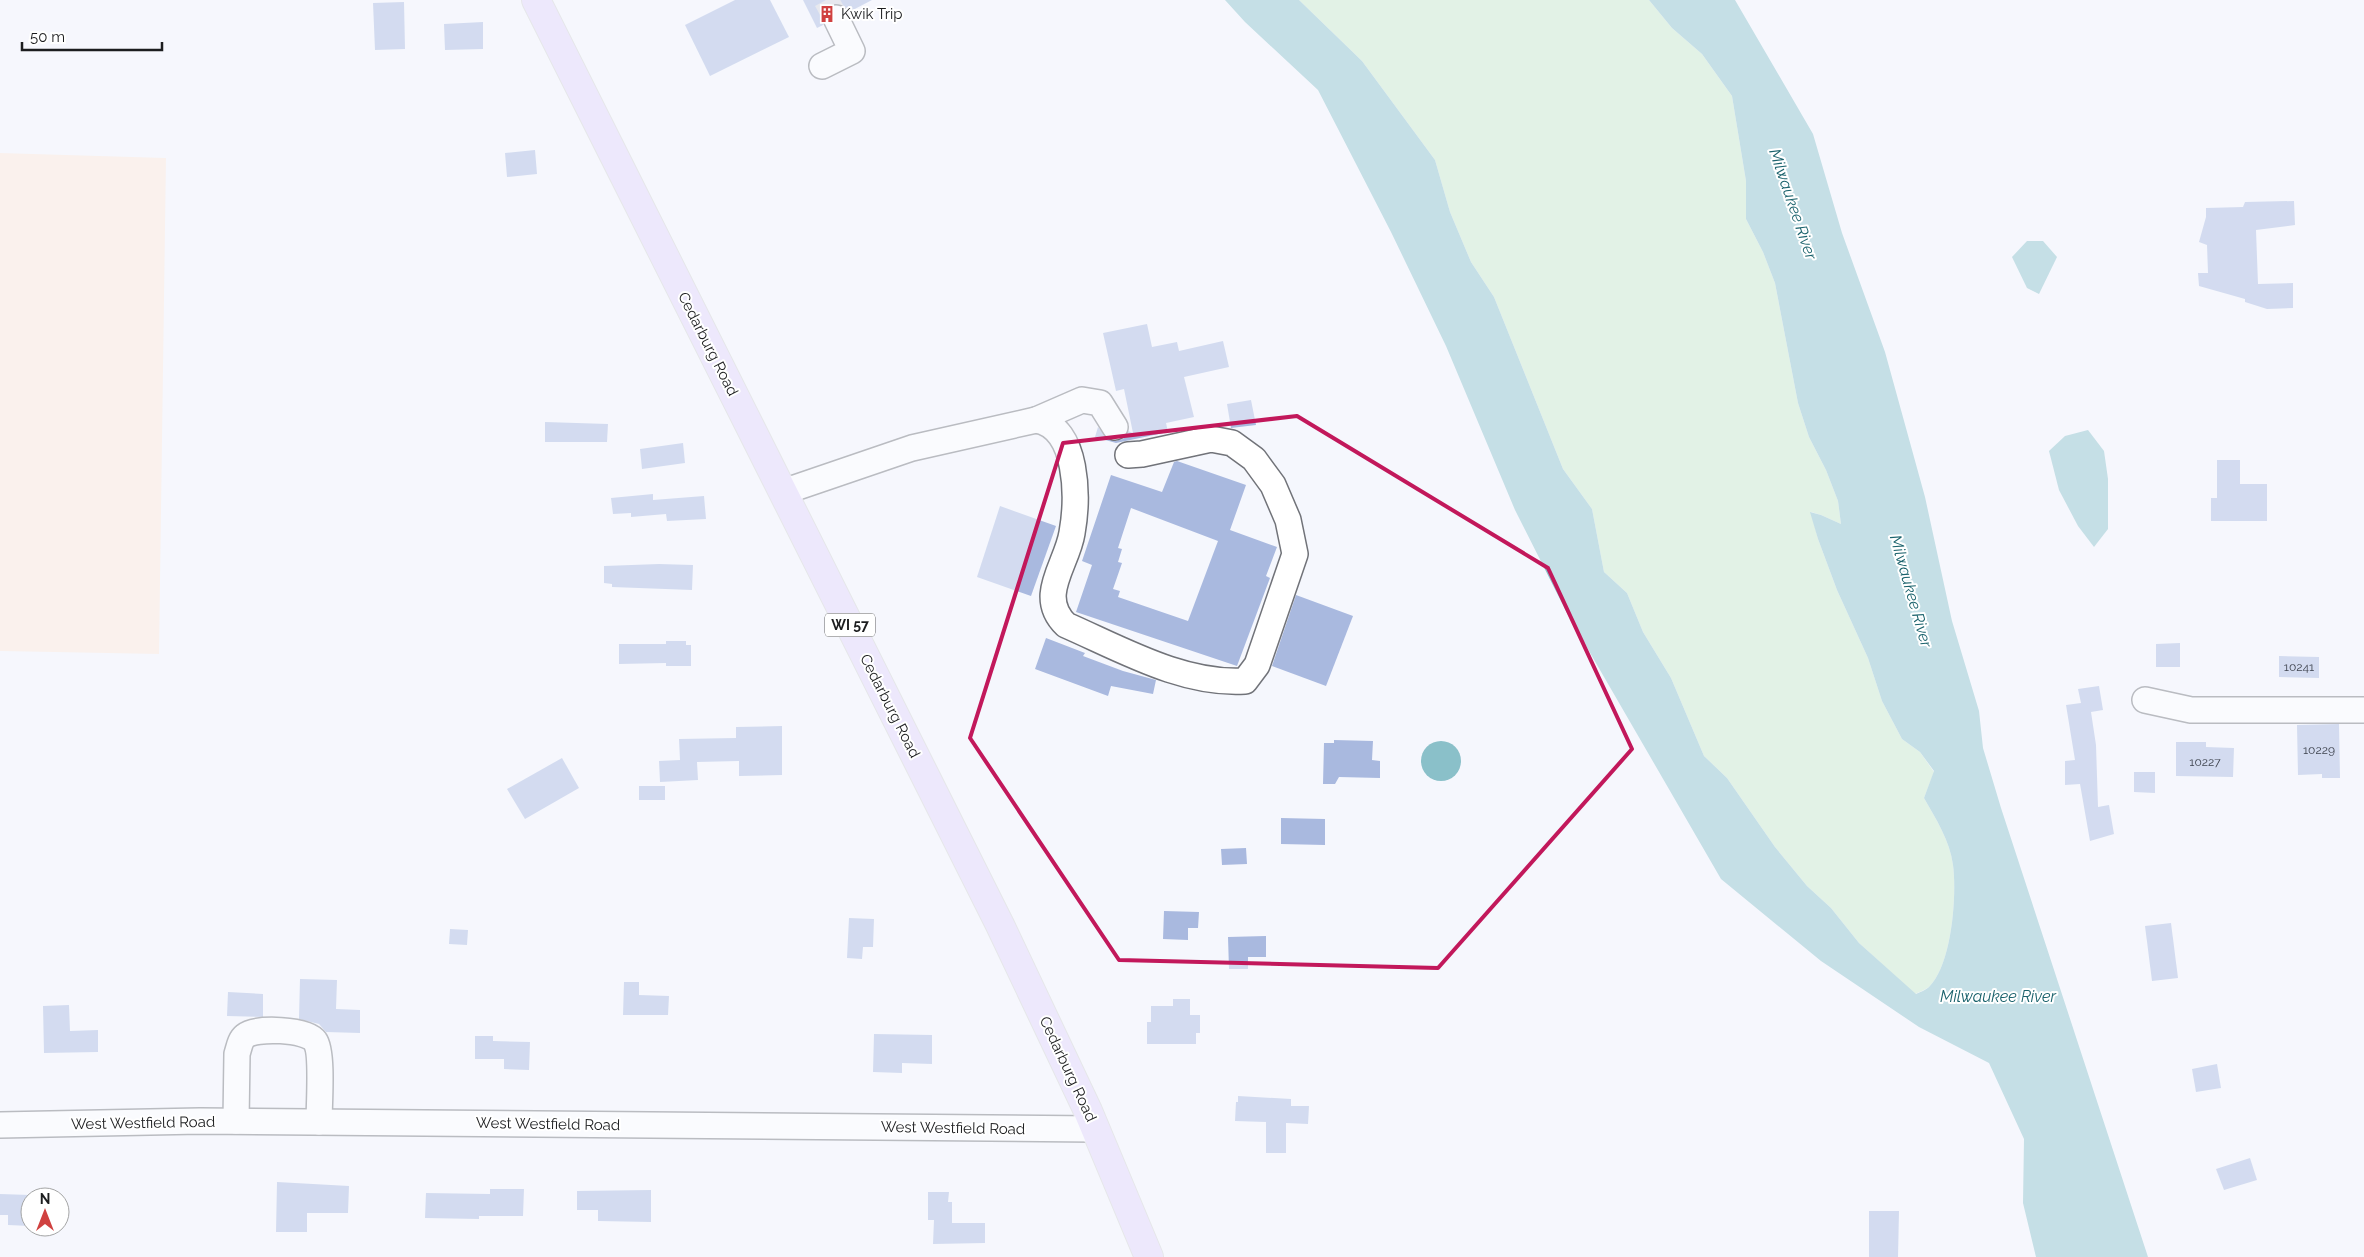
<svg xmlns="http://www.w3.org/2000/svg" width="2364" height="1257" font-family="Raleway,sans-serif">
<style>
.industrial{fill:#fee9da}
.green{fill:#caeacb}
.water{fill:#8ac0c9}
.building{fill:#a9b9df;fill-rule:evenodd}
.lines{fill:none;stroke-linecap:round;stroke-linejoin:round}
.minor-tunnel{stroke:#d4d6dc;stroke-width:25;stroke-dasharray:25 12;stroke-linecap:butt}
.minor-casing{stroke:#717379;stroke-width:28}
.major-casing{stroke:#d2d2d2;stroke-width:30}
.minor{stroke:#fff;stroke-width:25}
.major{stroke:#e3d6fa;stroke-width:28}
.marked{fill:none;stroke:#c2185b;stroke-width:4;stroke-linejoin:round}
.labels{text-anchor:middle;dominant-baseline:central;stroke-width:4;stroke-linejoin:round;paint-order:stroke}
.number-label{font-size:12px;fill:#3f444f}
.shield{fill:#fff;stroke:#606162;stroke-width:1}
.shield-label{font-size:14px;font-weight:bold;fill:#1c1d1f}
.poi-label{font-size:15px;fill:#1c1d1f;stroke:#fff;text-anchor:start}
.street-label{font-size:15px;fill:#1c1d1f;stroke:#fff}
.water-label{font-size:16px;font-style:italic;fill:#1a626c;stroke:#fff}
</style>
<rect width="100%" height="100%" fill="#f5f7fd"/>
<path class="industrial" d="M 0,153 L 166,158 L 159,654 L 0,651 Z"/>
<path class="green" d="M 1299,0 L 1649,0 L 1672,28 L 1702,54 L 1732,96 L 1746,181 L 1746,219 L 1763,252 L 1775,283 L 1798,403 L 1809,437 L 1826,470 L 1838,501 L 1841,524 L 1821,515 L 1811,512 L 1818,539 L 1837,590 L 1868,658 L 1882,701 L 1902,739 L 1920,752 L 1934,772 L 1924,798 C 1936,819 1950,841 1953,865 C 1957,895 1952,965 1929,987 C 1925,990 1919,992 1915,994 L 1859,943 L 1831,908 L 1807,886 L 1775,847 L 1727,778 L 1704,756 L 1671,678 L 1643,632 L 1627,593 L 1604,572 L 1592,509 L 1563,469 L 1494,297 L 1471,262 L 1450,212 L 1435,160 L 1362,61 Z"/>
<g class="water">
<path d="M 1225,0 L 1299,0 L 1362,61 L 1435,160 L 1450,212 L 1471,262 L 1494,297 L 1563,469 L 1592,509 L 1604,572 L 1627,593 L 1643,632 L 1671,678 L 1704,756 L 1727,778 L 1775,847 L 1807,886 L 1831,908 L 1859,943 L 1916,994 C 1920,992 1926,990 1929,987 C 1952,965 1957,895 1953,865 C 1950,841 1936,819 1924,798 L 1934,771 L 1920,752 L 1902,739 L 1882,701 L 1868,658 L 1837,590 L 1818,539 L 1810,512 L 1821,515 L 1841,524 L 1838,501 L 1826,470 L 1809,437 L 1798,403 L 1775,283 L 1763,252 L 1746,219 L 1746,181 L 1732,96 L 1702,54 L 1672,28 L 1649,0 L 1735,0 L 1813,134 L 1842,233 L 1885,352 L 1925,497 L 1952,621 L 1979,711 L 1983,748 L 2001,808 L 2148,1257 L 2036,1257 L 2023,1203 L 2024,1139 L 1989,1063 L 1919,1027 L 1821,961 L 1721,879 L 1567,613 L 1515,510 L 1446,346 L 1391,232 L 1318,90 L 1245,22 Z"/>
<path d="M 2027,241 L 2043,241 L 2057,257 L 2039,294 L 2027,288 L 2012,257 Z"/>
<path d="M 2088,430 L 2104,451 L 2108,479 L 2108,529 L 2094,547 L 2078,526 L 2059,490 L 2049,451 L 2065,436 Z"/>
<circle cx="1441" cy="761" r="20"/>
</g>
<g class="building">
<path d="M 735,0 L 770,0 L 789,37 L 710,76 L 685,25 Z"/>
<path d="M 803,0 L 872,0 L 849,12 L 844,6 L 838,4 L 829,5 L 824,10 L 822,16 L 823,25 L 817,28 Z"/>
<path d="M 404,2 L 405,49 L 375,50 L 373,3 Z"/>
<path d="M 483,22 L 483,49 L 445,50 L 444,24 Z"/>
<path d="M 535,150 L 537,174 L 507,177 L 505,153 Z"/>
<path d="M 2294,201 L 2295,225 L 2256,230 L 2258,284 L 2293,283 L 2293,308 L 2267,309 L 2245,302 L 2245,299 L 2199,286 L 2198,273 L 2208,273 L 2207,245 L 2199,242 L 2206,217 L 2206,208 L 2243,207 L 2245,202 Z"/>
<path d="M 1147,324 L 1152,347 L 1177,342 L 1179,351 L 1223,341 L 1229,367 L 1184,377 L 1194,417 L 1166,423 L 1168,432 L 1116,443 L 1095,437 L 1098,427 L 1108,439 L 1115,441 L 1123,439 L 1128,431 L 1133,433 L 1124,389 L 1116,391 L 1103,333 Z"/>
<path d="M 1251,400 L 1256,425 L 1231,428 L 1227,404 Z"/>
<path d="M 545,422 L 608,424 L 607,442 L 545,442 Z"/>
<path d="M 683,443 L 685,463 L 642,469 L 640,449 Z"/>
<path d="M 2217,460 L 2240,460 L 2240,484 L 2267,484 L 2267,521 L 2211,521 L 2211,498 L 2217,498 Z"/>
<path d="M 1177,461 L 1246,485 L 1230,530 L 1277,547 L 1266,576 L 1270,578 L 1237,666 L 1076,612 L 1092,565 L 1082,561 L 1111,475 L 1162,492 L 1174,462 ZM 1131,508 L 1218,541 L 1188,621 L 1118,597 L 1120,591 L 1113,589 L 1122,563 L 1118,562 L 1122,549 L 1118,548 Z"/>
<path d="M 653,494 L 653,500 L 704,496 L 706,519 L 667,521 L 666,514 L 631,517 L 631,513 L 613,514 L 611,498 Z"/>
<path d="M 1000,506 L 1056,526 L 1031,596 L 977,577 Z"/>
<path d="M 659,564 L 693,565 L 692,590 L 612,587 L 612,584 L 604,583 L 604,566 Z"/>
<path d="M 1296,595 L 1353,616 L 1326,686 L 1272,666 Z"/>
<path d="M 1046,638 L 1085,653 L 1083,656 L 1123,671 L 1156,680 L 1153,694 L 1111,686 L 1108,696 L 1035,669 Z"/>
<path d="M 666,641 L 686,641 L 686,645 L 691,645 L 691,666 L 666,666 L 666,663 L 619,664 L 619,644 L 666,644 Z"/>
<path d="M 2180,643 L 2180,667 L 2156,667 L 2156,644 Z"/>
<path d="M 2279,656 L 2319,657 L 2319,678 L 2279,677 Z"/>
<path d="M 2099,686 L 2103,710 L 2091,712 L 2096,745 L 2098,807 L 2109,805 L 2114,834 L 2090,841 L 2080,784 L 2065,785 L 2065,761 L 2075,760 L 2066,705 L 2081,703 L 2078,689 Z"/>
<path d="M 2339,724 L 2340,778 L 2322,778 L 2322,774 L 2298,775 L 2297,725 Z"/>
<path d="M 782,726 L 782,775 L 739,776 L 739,761 L 697,762 L 698,780 L 660,782 L 659,761 L 680,760 L 679,739 L 736,738 L 736,727 Z"/>
<path d="M 1334,740 L 1373,741 L 1372,760 L 1380,761 L 1380,778 L 1339,777 L 1335,784 L 1323,784 L 1324,743 L 1334,743 Z"/>
<path d="M 2176,742 L 2206,742 L 2206,747 L 2234,748 L 2233,777 L 2176,776 Z"/>
<path d="M 562,758 L 579,788 L 525,819 L 507,789 Z"/>
<path d="M 2134,772 L 2155,772 L 2155,793 L 2134,792 Z"/>
<rect x="639" y="786" width="26" height="14"/>
<path d="M 1281,818 L 1325,819 L 1325,845 L 1281,844 Z"/>
<path d="M 1246,848 L 1247,864 L 1222,865 L 1221,849 Z"/>
<path d="M 1164,911 L 1199,912 L 1198,928 L 1188,928 L 1188,940 L 1163,939 Z"/>
<path d="M 849,918 L 874,919 L 873,947 L 863,947 L 862,959 L 847,958 Z"/>
<path d="M 2171,923 L 2178,978 L 2152,981 L 2145,926 Z"/>
<path d="M 450,929 L 468,930 L 467,945 L 449,944 Z"/>
<path d="M 1266,936 L 1266,957 L 1248,957 L 1248,969 L 1229,969 L 1228,937 Z"/>
<path d="M 300,979 L 337,980 L 336,1009 L 360,1010 L 360,1033 L 326,1032 L 319,1024 L 299,1019 Z"/>
<path d="M 624,982 L 639,982 L 639,995 L 669,996 L 668,1015 L 623,1015 Z"/>
<path d="M 228,992 L 263,994 L 263,1017 L 227,1016 Z"/>
<path d="M 1173,999 L 1190,999 L 1190,1015 L 1200,1015 L 1200,1033 L 1196,1033 L 1196,1044 L 1147,1044 L 1147,1022 L 1151,1022 L 1151,1006 L 1173,1006 Z"/>
<path d="M 69,1005 L 70,1031 L 98,1030 L 98,1052 L 44,1053 L 43,1006 Z"/>
<path d="M 874,1034 L 932,1035 L 932,1064 L 902,1063 L 902,1073 L 873,1072 Z"/>
<path d="M 475,1036 L 493,1036 L 493,1041 L 530,1042 L 529,1070 L 504,1069 L 504,1059 L 475,1059 Z"/>
<path d="M 2217,1064 L 2221,1088 L 2196,1092 L 2192,1069 Z"/>
<path d="M 1238,1096 L 1291,1099 L 1291,1106 L 1309,1106 L 1308,1124 L 1286,1123 L 1286,1153 L 1266,1153 L 1266,1122 L 1235,1121 L 1236,1102 L 1238,1102 Z"/>
<path d="M 2250,1158 L 2257,1180 L 2224,1190 L 2216,1169 Z"/>
<path d="M 277,1182 L 349,1186 L 348,1213 L 307,1213 L 307,1232 L 276,1232 Z"/>
<path d="M 490,1189 L 524,1189 L 523,1216 L 479,1216 L 479,1219 L 425,1218 L 426,1193 L 490,1194 Z"/>
<path d="M 651,1190 L 651,1222 L 598,1221 L 598,1210 L 577,1210 L 577,1191 Z"/>
<path d="M 928,1192 L 949,1192 L 948,1202 L 952,1202 L 952,1223 L 985,1223 L 985,1243 L 933,1244 L 934,1220 L 928,1220 Z"/>
<path d="M 0,1194 L 30,1195 L 30,1226 L 8,1225 L 8,1215 L 0,1215 Z"/>
<path d="M 1869,1211 L 1899,1211 L 1898,1257 L 1869,1257 Z"/>
</g>
<g class="lines">
<path class="minor-tunnel" d="M 826,0 L 836,18"/>
<g class="minor-casing">
<g id="minor">
<path d="M 822,66 L 852,51 L 836,18"/>
<path d="M 1115,427 L 1100,403 L 1082,400 L 1036,420 C 1079,427 1078,499 1072,533 C 1067,565 1036,596 1066,625 C 1121,649 1183,685 1245,681 L 1257,665 L 1295,554 L 1288,520 L 1273,485 L 1254,459 L 1232,443 L 1211,439 L 1142,454 L 1128,455"/>
<path d="M 783,492 L 912,448 L 1036,420"/>
<path d="M 2145,700 L 2191,710 L 2364,710"/>
<path d="M 236,1121 L 237,1054 C 239,1048 240,1040 245,1036 C 255,1027 307,1029 315,1041 C 323,1052 319,1106 319,1122"/>
<path d="M 0,1125 L 200,1121 L 1095,1129"/>
</g>
</g>
<g class="major-casing">
<path id="major" d="M 536,0 L 1000,925 L 1088,1111 L 1149,1257"/>
</g>
<use href="#minor" class="minor"/>
<use href="#major" class="major"/>
</g>
<path d="M0 0H2364V1257H0ZM 1297,416 L 1548,568 L 1632,749 L 1438,968 L 1119,960 L 970,738 L 1063,443 Z" fill="#f5f7fd" fill-opacity=".55" fill-rule="evenodd"/>
<path class="marked" d="M 1297,416 L 1548,568 L 1632,749 L 1438,968 L 1119,960 L 970,738 L 1063,443 Z"/>
<defs>
<g id="building-bare" transform="scale(1.35)"><path d="M-4-6H4V6H1V3H-1V6H-4ZM-2.5-4.3h1.7v1.8h-1.7ZM.8-4.3h1.7v1.8H.8ZM-2.5-1h1.7V.8h-1.7ZM.8-1h1.7V.8H.8Z" fill="#d04140" stroke="#fff" stroke-width="2.5" paint-order="stroke"/></g>
</defs>
<g fill-rule="evenodd">
<use href="#building-bare" x="827" y="14"/>
</g>
<g class="labels">
<g class="number-label">
<text x="2299" y="667">10241</text>
<text x="2319" y="750">10229</text>
<text x="2205" y="762">10227</text>
</g>
<rect class="shield" x="825" y="613.5" width="50" height="23" rx="4"/>
<g class="shield-label">
<text x="850" y="625">WI 57</text>
</g>
<g class="poi-label">
<text x="841" y="14">Kwik Trip</text>
</g>
<g class="street-label">
<text transform="translate(708 344) rotate(63)">Cedarburg Road</text>
<text transform="translate(890 706) rotate(63)">Cedarburg Road</text>
<text transform="translate(1068 1069) rotate(65)">Cedarburg Road</text>
<text transform="translate(143 1123) rotate(-1)">West Westfield Road</text>
<text transform="translate(548 1124) rotate(1)">West Westfield Road</text>
<text transform="translate(953 1128) rotate(1)">West Westfield Road</text>
</g>
<g class="water-label">
<text transform="translate(1793 204) rotate(71)">Milwaukee River</text>
<text transform="translate(1911 591) rotate(74)">Milwaukee River</text>
<text x="1998" y="996">Milwaukee River</text>
</g>
</g>
<g transform="translate(45 1212)"><circle r="24" fill="#ffffff" stroke="#a4a5a5"/>
<path d="M0-4L9 19L0 12L-9 19Z" fill="#d04140"/>
<text y="-8" font-size="14" font-weight="bold" text-anchor="middle" fill="#1c1d1f">N</text>
</g>
<path d="M22 42v8h140v-8" fill="none" stroke="#1c1d1f" stroke-width="2.5"/>
<text x="30" y="42" font-size="15" fill="#1c1d1f" stroke="#ffffff" stroke-width="4" paint-order="stroke">50 m</text>
</svg>
